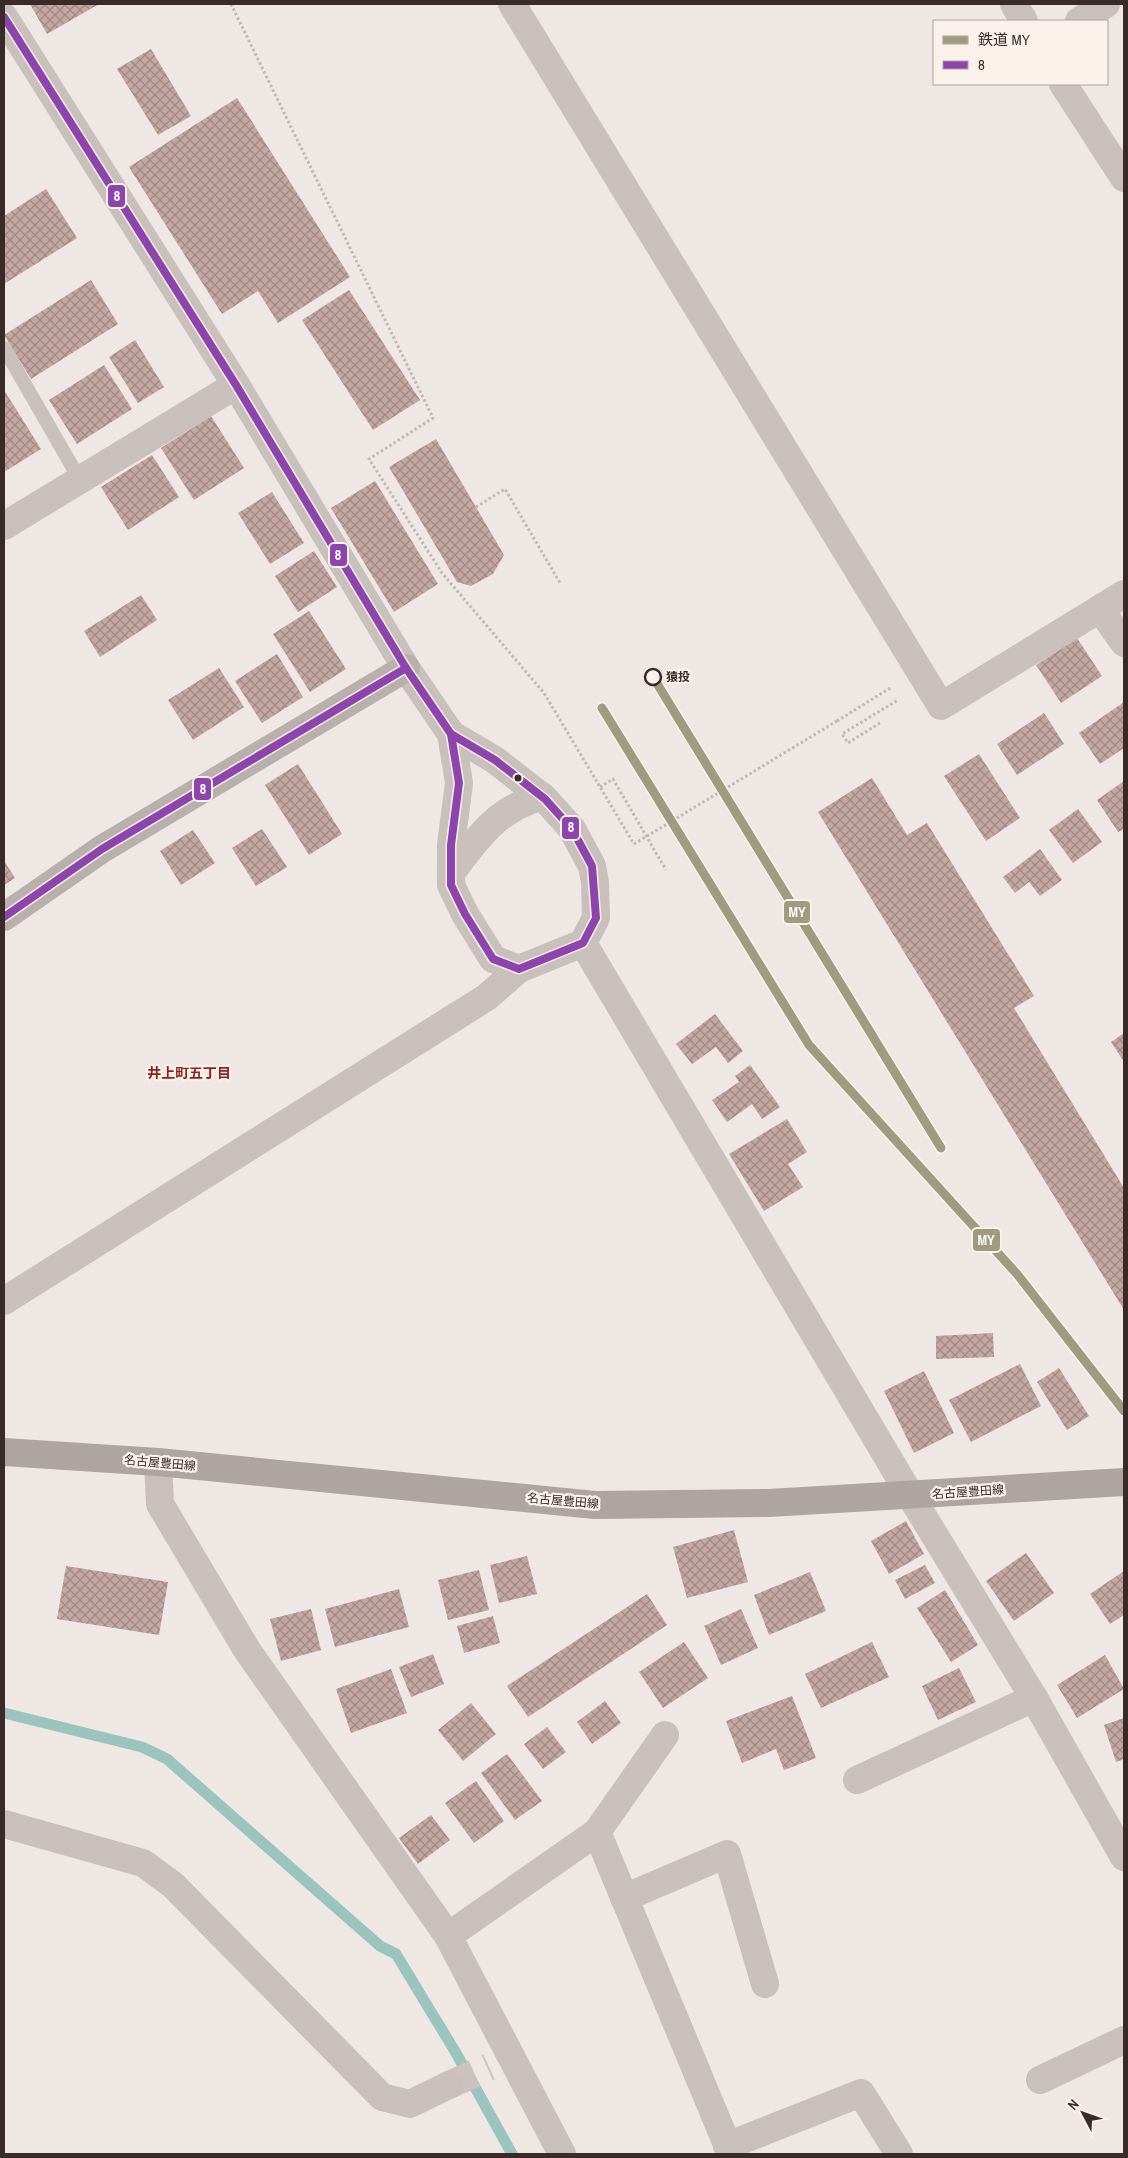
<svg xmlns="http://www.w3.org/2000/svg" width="1128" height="2158" font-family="'Archivo Narrow','Noto Sans JP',sans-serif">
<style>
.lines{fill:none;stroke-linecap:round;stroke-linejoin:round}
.stream{stroke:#9cc4be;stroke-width:11}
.building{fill:url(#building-cross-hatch)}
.minor-tunnel{stroke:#cbc1be;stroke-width:28;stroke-dasharray:28 14;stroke-linecap:butt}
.path{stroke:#c1b8b4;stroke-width:3;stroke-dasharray:2.5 2.5;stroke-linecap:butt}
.service{stroke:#c9bfbb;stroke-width:14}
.minor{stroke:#c9bfbb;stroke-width:28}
.tertiary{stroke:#c9bfbb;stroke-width:28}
.secondary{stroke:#b9afac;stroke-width:28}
.primary{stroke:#aea4a0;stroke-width:28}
.path-bridge{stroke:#c1b8b4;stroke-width:3;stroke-dasharray:2.5 2.5;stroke-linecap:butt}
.bus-1-casing{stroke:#fbf1eb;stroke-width:11}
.bus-1{stroke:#8e44ad;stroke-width:8}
.rail-1-casing{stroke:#fbf1eb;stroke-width:12}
.rail-1{stroke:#9e9b7e;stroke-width:9}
.stop-dot{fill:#fbf1eb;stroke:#3a2b29;stroke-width:2.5}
.bus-dot{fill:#3a2b29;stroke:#fbf1eb;stroke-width:2}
.labels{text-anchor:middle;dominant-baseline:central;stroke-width:4.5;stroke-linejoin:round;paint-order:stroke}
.stop-label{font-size:12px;font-weight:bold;fill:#3a2b29;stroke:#fbf1eb;text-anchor:start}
.street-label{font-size:12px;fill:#3a2b29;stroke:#fbf1eb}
.neighbourhood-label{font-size:14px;font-weight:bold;fill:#91241a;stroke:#fbf1eb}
.line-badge{stroke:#fbf1eb;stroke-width:2}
.badge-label{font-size:14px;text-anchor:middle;font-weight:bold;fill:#fff}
</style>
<defs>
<pattern id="building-cross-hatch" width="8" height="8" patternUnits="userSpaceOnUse" patternTransform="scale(1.25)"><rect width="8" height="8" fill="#c4a7a3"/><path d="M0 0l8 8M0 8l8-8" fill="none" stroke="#a08885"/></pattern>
</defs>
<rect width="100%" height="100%" fill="#efe7e3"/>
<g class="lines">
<path class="stream" d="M 4,1713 L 142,1747 L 167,1759 L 380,1946 L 396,1954 L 456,2053 L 512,2154"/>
</g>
<g class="building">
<path d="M 30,4 L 99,4 L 47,34 Z"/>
<path d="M 151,49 L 191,116 L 158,135 L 117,69 Z"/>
<path d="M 237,98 L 350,277 L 278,323 L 258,291 L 222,314 L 129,167 Z"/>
<path d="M 46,189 L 77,238 L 4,284 L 4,216 Z"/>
<path d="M 91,280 L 118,324 L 31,379 L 4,335 Z"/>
<path d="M 349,290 L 420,400 L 373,430 L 302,320 Z"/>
<path d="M 135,340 L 164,387 L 138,403 L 109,357 Z"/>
<path d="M 104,365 L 132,409 L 77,444 L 49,400 Z"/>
<path d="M 4,390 L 41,449 L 4,472 Z"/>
<path d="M 211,416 L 244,468 L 194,500 L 161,448 Z"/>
<path d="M 436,439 L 504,555 L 493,574 L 471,586 L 457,582 L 389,467 Z"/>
<path d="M 152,455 L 179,497 L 128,530 L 101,487 Z"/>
<path d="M 375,481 L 438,584 L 394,612 L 331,508 Z"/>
<path d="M 272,492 L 304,543 L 270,564 L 238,513 Z"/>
<path d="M 314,551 L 337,587 L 298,612 L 275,576 Z"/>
<path d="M 141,595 L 157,620 L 100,657 L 84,631 Z"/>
<path d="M 309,611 L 346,669 L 310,692 L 273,634 Z"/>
<path d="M 1077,638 L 1102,676 L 1061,703 L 1036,665 Z"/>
<path d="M 277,654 L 303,697 L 262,723 L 235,681 Z"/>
<path d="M 219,668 L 244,707 L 193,740 L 168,700 Z"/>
<path d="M 1124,702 L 1124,748 L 1100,764 L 1079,733 Z"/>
<path d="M 1044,713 L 1064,744 L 1017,775 L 997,744 Z"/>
<path d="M 979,754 L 1020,818 L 986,841 L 944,776 Z"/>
<path d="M 298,764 L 342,834 L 309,855 L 265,785 Z"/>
<path d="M 872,778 L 907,835 L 927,823 L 1034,996 L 1014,1008 L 1124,1188 L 1124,1310 L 818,812 Z"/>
<path d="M 1124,781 L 1124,829 L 1118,832 L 1097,800 Z"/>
<path d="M 1078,809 L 1102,842 L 1073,863 L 1049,830 Z"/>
<path d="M 262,829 L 287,867 L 256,886 L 232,848 Z"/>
<path d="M 193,830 L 215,863 L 181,885 L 160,851 Z"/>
<path d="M 1040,849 L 1062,880 L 1040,896 L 1029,882 L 1015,893 L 1003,877 Z"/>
<path d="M 4,861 L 15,878 L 4,885 Z"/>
<path d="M 715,1014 L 743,1051 L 728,1063 L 716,1047 L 692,1064 L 676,1044 Z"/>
<path d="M 1124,1033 L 1124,1062 L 1111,1042 Z"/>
<path d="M 750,1065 L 780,1107 L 762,1119 L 752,1104 L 727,1122 L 712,1100 L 739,1082 L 735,1076 Z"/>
<path d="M 787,1119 L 807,1152 L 788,1164 L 803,1187 L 764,1211 L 729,1154 Z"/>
<path d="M 993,1333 L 994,1357 L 936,1359 L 936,1336 Z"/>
<path d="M 1020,1364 L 1041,1406 L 971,1442 L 949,1400 Z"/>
<path d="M 1059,1368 L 1089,1416 L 1067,1430 L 1037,1382 Z"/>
<path d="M 924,1371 L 954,1433 L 914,1453 L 884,1391 Z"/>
<path d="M 906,1521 L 924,1554 L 889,1574 L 871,1541 Z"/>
<path d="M 734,1530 L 748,1582 L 687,1598 L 673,1547 Z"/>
<path d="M 1026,1553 L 1054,1593 L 1014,1621 L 986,1581 Z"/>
<path d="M 527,1556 L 537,1594 L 499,1603 L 490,1565 Z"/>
<path d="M 925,1565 L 935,1583 L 905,1599 L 895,1580 Z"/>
<path d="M 66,1566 L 168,1582 L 159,1635 L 57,1619 Z"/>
<path d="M 479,1570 L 489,1610 L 448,1620 L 438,1580 Z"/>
<path d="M 1124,1571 L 1124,1615 L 1110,1624 L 1090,1594 Z"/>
<path d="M 810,1572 L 826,1611 L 769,1635 L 754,1595 Z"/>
<path d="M 399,1589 L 409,1627 L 335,1647 L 325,1609 Z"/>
<path d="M 945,1590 L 978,1645 L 951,1662 L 917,1608 Z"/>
<path d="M 647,1594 L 667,1625 L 528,1717 L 507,1686 Z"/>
<path d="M 311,1609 L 321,1650 L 281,1661 L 270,1619 Z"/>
<path d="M 741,1609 L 758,1648 L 721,1665 L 704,1626 Z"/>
<path d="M 493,1616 L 500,1643 L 464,1653 L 457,1626 Z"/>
<path d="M 684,1642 L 708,1678 L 663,1708 L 639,1672 Z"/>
<path d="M 872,1642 L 889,1677 L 821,1708 L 805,1674 Z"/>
<path d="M 433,1654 L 444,1684 L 411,1697 L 399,1667 Z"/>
<path d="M 1105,1655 L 1124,1689 L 1077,1718 L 1057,1685 Z"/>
<path d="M 959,1668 L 976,1702 L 938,1720 L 922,1686 Z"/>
<path d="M 391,1669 L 407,1713 L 351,1733 L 336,1689 Z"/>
<path d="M 792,1696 L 816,1758 L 784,1770 L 776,1749 L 742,1763 L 726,1721 Z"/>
<path d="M 605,1701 L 621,1723 L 592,1744 L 577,1722 Z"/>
<path d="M 471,1703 L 496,1734 L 463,1761 L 438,1730 Z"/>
<path d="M 1124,1718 L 1124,1759 L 1116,1762 L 1104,1725 Z"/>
<path d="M 547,1727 L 566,1752 L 543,1769 L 524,1744 Z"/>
<path d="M 507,1754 L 542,1801 L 515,1820 L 481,1773 Z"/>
<path d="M 476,1781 L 504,1821 L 474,1843 L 445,1803 Z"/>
<path d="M 431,1815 L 450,1840 L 418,1864 L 399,1838 Z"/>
</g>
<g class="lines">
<path class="minor-tunnel" d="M 449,2085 L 489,2067"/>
<g class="path">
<path d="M 231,4 L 433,418 L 369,459 L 442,573 L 544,693 L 634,844"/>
<path d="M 476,507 L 505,489 L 560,583"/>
<path d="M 837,721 L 892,687"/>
<path d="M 880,723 L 848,743 L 842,734 L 898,700"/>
<path d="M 600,787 L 613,779 L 666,870"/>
</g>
<path class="service" d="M 4,348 L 80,480"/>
<g class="minor">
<path d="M 512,4 L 941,706 L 1124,594"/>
<path d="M 1014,4 L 1024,21"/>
<path d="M 1079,21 L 1106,4"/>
<path d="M 1063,84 L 1124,178"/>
<path d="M 4,526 L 236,385"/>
<path d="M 1100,609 L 1124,643"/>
<path d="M 451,734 L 459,783 L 451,845 L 451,885 L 465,914 L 493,959 L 519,969"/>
<path d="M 451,873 C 479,836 496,810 542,796"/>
<path d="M 583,943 L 910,1495 L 1034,1698 L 1124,1857"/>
<path d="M 4,1301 L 487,997 L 519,969 L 583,943 L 596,918 L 595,882 L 592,866 L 572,829 L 545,799 L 495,760 L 451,734"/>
<path d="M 158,1462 L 160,1504 L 247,1650 L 448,1936 L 562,2154"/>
<path d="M 857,1780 L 1034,1698"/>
<path d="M 4,1824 L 143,1863 L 173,1885 L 382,2097 L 410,2104 L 449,2085"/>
<path d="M 597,1832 L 665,1735"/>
<path d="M 624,1898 L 727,1854 L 765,1984"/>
<path d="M 448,1936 L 597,1832 L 731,2154"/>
<path d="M 1040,2080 L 1124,2040"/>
<path d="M 727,2146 L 861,2093 L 899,2154"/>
</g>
<path class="tertiary" d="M 4,17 L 236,385 L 406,668 L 451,734"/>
<path class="secondary" d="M 4,917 L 102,849 L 406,668"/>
<path class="primary" d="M 4,1452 L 158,1462 L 595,1505 L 769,1503 L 1124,1482"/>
<path class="path-bridge" d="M 634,844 L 837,721"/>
<g class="bus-1-casing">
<g id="bus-1">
<path d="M 4,17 L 236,385 L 406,668 L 451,734"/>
<path d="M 451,734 L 495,760 L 545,799 L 572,829 L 592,866 L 596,918 L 583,943 L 519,969 L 493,959 L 465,914 L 451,885 L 451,845 L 459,783 Z"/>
<path d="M 4,917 L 102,849 L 406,668"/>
</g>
</g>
<use href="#bus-1" class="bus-1"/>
<g class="rail-1-casing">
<g id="rail-1">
<path d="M 653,677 L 941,1148"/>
<path d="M 602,708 L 809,1045 L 1017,1274 L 1124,1411"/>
</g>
</g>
<use href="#rail-1" class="rail-1"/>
</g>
<circle class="stop-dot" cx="653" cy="677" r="8"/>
<circle class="bus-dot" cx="518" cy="778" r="4.5"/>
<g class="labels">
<g class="stop-label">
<text x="666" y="677">猿投</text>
</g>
<g class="street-label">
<text transform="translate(160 1463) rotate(5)">名古屋豊田線</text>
<text transform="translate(968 1492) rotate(-4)">名古屋豊田線</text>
<text transform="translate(563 1501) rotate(5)">名古屋豊田線</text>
</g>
<g class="neighbourhood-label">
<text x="189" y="1073">井上町五丁目</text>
</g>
</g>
<g class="line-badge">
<rect x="107" y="184" width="19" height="24" rx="5" fill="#8e44ad"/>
<rect x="329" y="543" width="19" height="24" rx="5" fill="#8e44ad"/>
<rect x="193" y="777" width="19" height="24" rx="5" fill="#8e44ad"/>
<rect x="561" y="816" width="19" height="24" rx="5" fill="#8e44ad"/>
<rect x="783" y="900" width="28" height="24" rx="5" fill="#9e9b7e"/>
<rect x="972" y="1228" width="29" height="24" rx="5" fill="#9e9b7e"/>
</g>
<g class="badge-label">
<text x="117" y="201">8</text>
<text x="338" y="560">8</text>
<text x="203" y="794">8</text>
<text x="571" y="832">8</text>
<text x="797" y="917">MY</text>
<text x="986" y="1245">MY</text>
</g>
<rect width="1128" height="2158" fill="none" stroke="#3a2b29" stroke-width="10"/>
<rect x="933" y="20" width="175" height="65" fill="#fbf1eb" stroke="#aea29d"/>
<rect x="943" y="36" width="25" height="8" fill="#9e9b7e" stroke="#aea29d"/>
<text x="978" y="45" font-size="15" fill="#3a2b29">鉄道 MY</text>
<rect x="943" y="61" width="25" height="8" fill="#8e44ad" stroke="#aea29d"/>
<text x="978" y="70" font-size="15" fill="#3a2b29">8</text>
<g transform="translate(1083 2113) rotate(311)" stroke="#fbf1eb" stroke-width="4" paint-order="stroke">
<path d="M0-4L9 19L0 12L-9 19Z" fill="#3a2b29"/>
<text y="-8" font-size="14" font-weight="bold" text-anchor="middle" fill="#3a2b29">N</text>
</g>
</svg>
